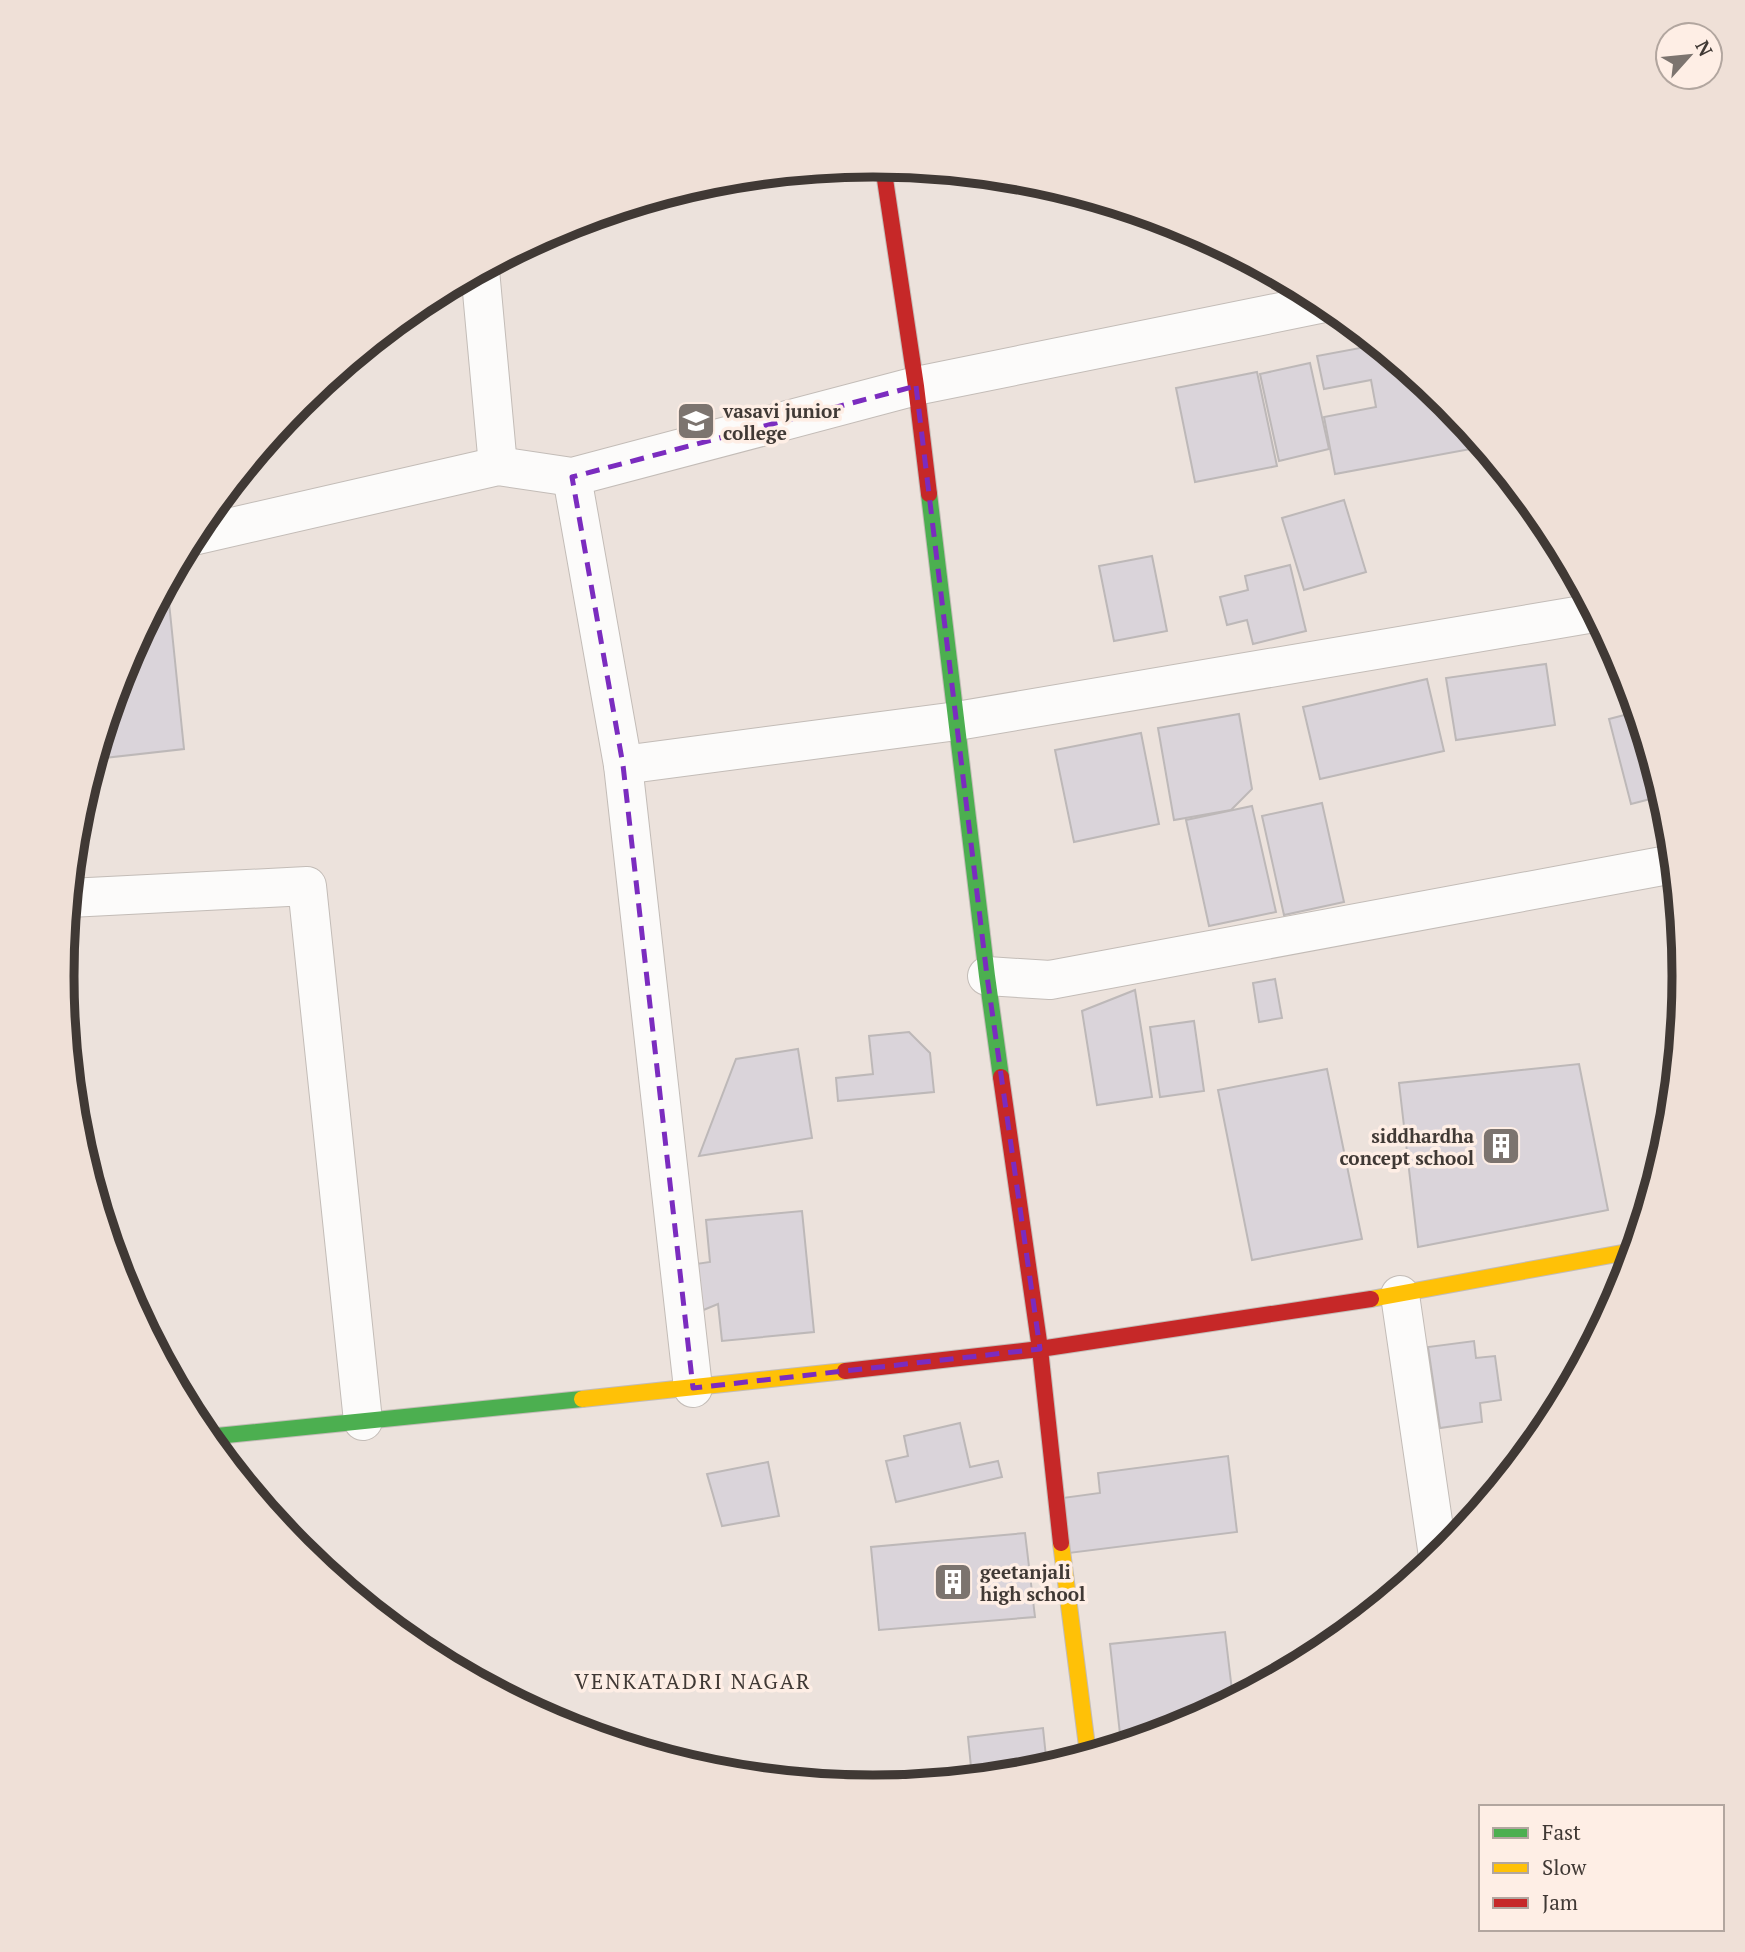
<svg xmlns="http://www.w3.org/2000/svg" width="1745" height="1952" font-family="'PT Serif',serif">
<style>
.building{fill:#dad4da;stroke:#bdb8b8;stroke-width:2}
.lines{fill:none;stroke-linecap:round;stroke-linejoin:round}
.street-casing{stroke:#c3bcb7;stroke-width:40}
.fast-casing{stroke:#c3bcb7;stroke-width:18}
.slow-casing{stroke:#c3bcb7;stroke-width:18}
.jam-casing{stroke:#c3bcb7;stroke-width:18}
.street{stroke:#fcfbfa;stroke-width:38}
.fast{stroke:#4caf50;stroke-width:16}
.slow{stroke:#ffc107;stroke-width:16}
.jam{stroke:#c62828;stroke-width:16}
.marked{fill:none;stroke:#7b2cbf;stroke-width:5;stroke-dasharray:14 9;stroke-linejoin:round}
.labels{text-anchor:middle;dominant-baseline:central;stroke-width:7;stroke-linejoin:round;paint-order:stroke}
.poi-label{font-size:19px;font-weight:bold;fill:#403935;stroke:#feeee5;text-anchor:start}
.neighbourhood-label{font-size:21px;letter-spacing:2px;fill:#403935;stroke:#feeee5}
.rim{fill:none;stroke:#403935;stroke-width:9}
</style>
<rect width="100%" height="100%" fill="#ece2dc"/>
<g class="building">
<path d="M 1240,257 L 1261,268 L 1242,271 Z"/>
<path d="M 1376,345 L 1446,403 L 1473,435 L 1476,448 L 1335,474 L 1324,417 L 1376,407 L 1371,380 L 1324,389 L 1317,356 Z"/>
<path d="M 1310,363 L 1329,449 L 1279,461 L 1260,374 Z"/>
<path d="M 1257,372 L 1277,466 L 1195,482 L 1176,388 Z"/>
<path d="M 1344,500 L 1366,572 L 1304,590 L 1282,518 Z"/>
<path d="M 1152,556 L 1167,631 L 1114,641 L 1099,566 Z"/>
<path d="M 1290,565 L 1306,631 L 1253,644 L 1247,620 L 1227,625 L 1220,597 L 1248,590 L 1245,576 Z"/>
<path d="M 167,583 L 184,749 L 95,759 L 123,665 Z"/>
<path d="M 1546,664 L 1555,725 L 1456,740 L 1446,678 Z"/>
<path d="M 1427,679 L 1444,751 L 1320,779 L 1303,707 Z"/>
<path d="M 1636,712 L 1662,796 L 1631,804 L 1609,719 Z"/>
<path d="M 1239,714 L 1252,789 L 1231,810 L 1174,820 L 1158,728 Z"/>
<path d="M 1141,733 L 1159,824 L 1074,842 L 1055,750 Z"/>
<path d="M 1322,803 L 1344,902 L 1284,915 L 1262,816 Z"/>
<path d="M 1252,806 L 1276,912 L 1209,926 L 1186,820 Z"/>
<path d="M 1275,979 L 1282,1018 L 1259,1022 L 1253,983 Z"/>
<path d="M 1135,990 L 1152,1097 L 1097,1105 L 1082,1011 Z"/>
<path d="M 1194,1021 L 1204,1091 L 1160,1097 L 1150,1027 Z"/>
<path d="M 909,1032 L 930,1053 L 934,1092 L 838,1101 L 836,1078 L 873,1074 L 869,1036 Z"/>
<path d="M 798,1049 L 812,1138 L 699,1156 L 736,1059 Z"/>
<path d="M 1579,1064 L 1608,1210 L 1418,1247 L 1399,1083 Z"/>
<path d="M 1327,1069 L 1362,1239 L 1252,1260 L 1218,1090 Z"/>
<path d="M 802,1211 L 814,1332 L 722,1341 L 718,1304 L 701,1311 L 696,1264 L 710,1262 L 706,1220 Z"/>
<path d="M 1474,1341 L 1476,1358 L 1495,1356 L 1501,1400 L 1480,1403 L 1482,1422 L 1440,1428 L 1428,1347 Z"/>
<path d="M 960,1423 L 970,1467 L 998,1461 L 1002,1477 L 896,1502 L 886,1461 L 908,1456 L 904,1436 Z"/>
<path d="M 1228,1456 L 1237,1532 L 1061,1554 L 1055,1499 L 1100,1493 L 1098,1473 Z"/>
<path d="M 768,1462 L 779,1516 L 722,1526 L 707,1474 Z"/>
<path d="M 1025,1533 L 1035,1617 L 879,1630 L 871,1547 Z"/>
<path d="M 1225,1632 L 1233,1699 L 1183,1726 L 1120,1734 L 1110,1644 Z"/>
<path d="M 1043,1728 L 1047,1767 L 1030,1772 L 972,1777 L 968,1737 Z"/>
</g>
<g class="lines">
<g class="street-casing">
<g id="street">
<path d="M 480,270 L 498,466"/>
<path d="M 572,477 L 623,765 L 693,1388"/>
<path d="M 193,536 L 498,466 L 572,477 L 916,386 L 1325,303"/>
<path d="M 623,765 L 957,721 L 1594,613"/>
<path d="M 69,898 L 307,886 L 363,1421"/>
<path d="M 987,976 L 1050,980 L 1673,864"/>
<path d="M 1400,1295 L 1438,1556"/>
</g>
</g>
<g class="fast-casing">
<g id="fast">
<path d="M 929,494 L 987,976 L 1001,1077"/>
<path d="M 207,1437 L 582,1399"/>
</g>
</g>
<g class="slow-casing">
<g id="slow">
<path d="M 1371,1299 L 1633,1251"/>
<path d="M 582,1399 L 845,1371"/>
<path d="M 1061,1543 L 1088,1754"/>
</g>
</g>
<g class="jam-casing">
<g id="jam">
<path d="M 883,166 L 916,386 L 929,494"/>
<path d="M 1001,1077 L 1040,1349 L 1061,1543"/>
<path d="M 845,1371 L 1040,1349 L 1371,1299"/>
</g>
</g>
<use href="#street" class="street"/>
<use href="#fast" class="fast"/>
<use href="#slow" class="slow"/>
<use href="#jam" class="jam"/>
</g>
<path class="marked" d="M 916,386 L 987,976 L 1040,1349 L 693,1388 L 623,765 L 572,477 Z"/>
<defs>
<g id="university-square" transform="scale(2.0125)"><rect x="-9" y="-9" width="18" height="18" rx="4" fill="#7c746f" stroke="#feeee5"/><path d="M0-5L7-2L0 1L-7-2ZM-4 1L0 2.5L4 1V4Q0 6-4 4Z" fill="#fff"/></g>
<g id="building-square" transform="scale(2.0125)"><rect x="-9" y="-9" width="18" height="18" rx="4" fill="#7c746f" stroke="#feeee5"/><path d="M-4-6H4V6H1V3H-1V6H-4ZM-2.5-4.3h1.7v1.8h-1.7ZM.8-4.3h1.7v1.8H.8ZM-2.5-1h1.7V.8h-1.7ZM.8-1h1.7V.8H.8Z" fill="#fff"/></g>
</defs>
<g fill-rule="evenodd">
<use href="#university-square" x="696" y="421"/>
<use href="#building-square" x="1501" y="1146"/>
<use href="#building-square" x="953" y="1582"/>
</g>
<g class="labels">
<g class="poi-label">
<text x="723" y="410">vasavi junior<tspan x="723" dy="22">college</tspan></text>
<text x="1474" y="1135" text-anchor="end">siddhardha<tspan x="1474" dy="22">concept school</tspan></text>
<text x="980" y="1571">geetanjali<tspan x="980" dy="22">high school</tspan></text>
</g>
<g class="neighbourhood-label">
<text x="693" y="1681">VENKATADRI NAGAR</text>
</g>
</g>
<path d="M0 0H1745V1952H0ZM74 976a799 799 0 1 1 1598 0a799 799 0 1 1-1598 0Z" fill="#efe0d7" fill-rule="evenodd"/>
<path class="rim" d="M74 976a799 799 0 1 1 1598 0a799 799 0 1 1-1598 0Z"/>
<rect x="1479" y="1805" width="245" height="126" fill="#feeee5" stroke="#b2a69f" stroke-width="2"/>
<rect x="1493" y="1828" width="35" height="10" fill="#4caf50" stroke="#b2a69f" stroke-width="2"/>
<text x="1542" y="1840" font-size="21" fill="#403935">Fast</text>
<rect x="1493" y="1863" width="35" height="10" fill="#ffc107" stroke="#b2a69f" stroke-width="2"/>
<text x="1542" y="1875" font-size="21" fill="#403935">Slow</text>
<rect x="1493" y="1898" width="35" height="10" fill="#c62828" stroke="#b2a69f" stroke-width="2"/>
<text x="1542" y="1910" font-size="21" fill="#403935">Jam</text>
<g transform="translate(1689 56) rotate(63)"><circle r="33" fill="#feeee5" stroke="#b2a69f" stroke-width="2"/>
<path d="M0-5L12 26L0 18L-12 26Z" fill="#7c746f"/>
<text y="-10" font-size="19" font-weight="bold" text-anchor="middle" fill="#403935">N</text>
</g>
</svg>
